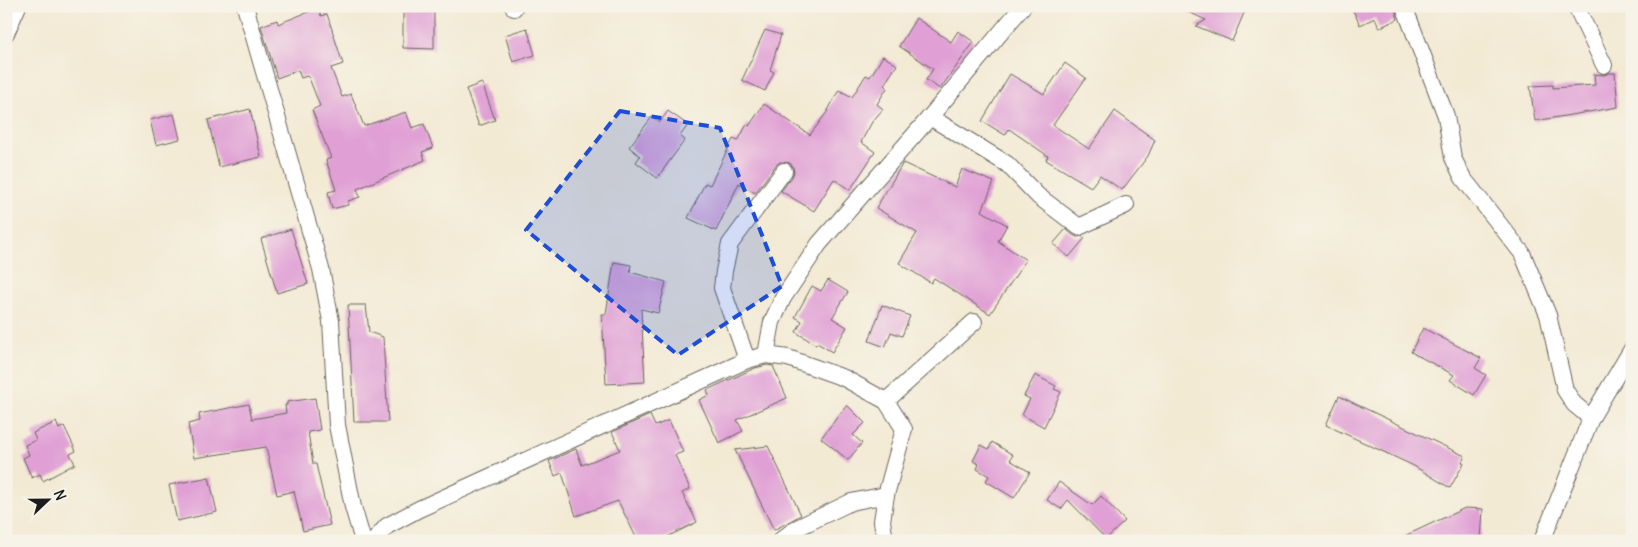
<svg xmlns="http://www.w3.org/2000/svg" width="1638" height="547" font-family="Delius,sans-serif">
<style>
.building{fill:#e0a0d5}
.lines{fill:none;stroke-linecap:round;stroke-linejoin:round}
.minor-casing{stroke:#67645c;stroke-width:18}
.minor{stroke:#fff;stroke-width:16}
.marked{fill:#1d4ed8;fill-opacity:0.2;stroke:#1d4ed8;stroke-width:4;stroke-dasharray:10 6;stroke-linejoin:round}
</style>
<rect width="100%" height="100%" fill="#f7f3e8"/>
<filter id="ink" filterUnits="userSpaceOnUse"><feTurbulence type="fractalNoise" baseFrequency=".02" numOctaves="2"/><feDisplacementMap in="SourceGraphic" scale="10" xChannelSelector="R" yChannelSelector="G"/><feConvolveMatrix kernelMatrix="1 2 1 2 8 2 1 2 1" color-interpolation-filters="sRGB"/></filter>
<filter id="wash" filterUnits="userSpaceOnUse"><feTurbulence type="fractalNoise" baseFrequency=".0096" numOctaves="4" result="noise"/><feDisplacementMap in="SourceGraphic" scale="20" xChannelSelector="R" yChannelSelector="G"/><feGaussianBlur stdDeviation="1.12" result="paint"/><feColorMatrix in="noise" values="0 0 0 0 0 0 0 0 0 0 0 0 0 0 0 0 0 1.4 0 .05"/><feComposite in="paint" operator="in"/></filter>
<g filter="url(#wash)">
<rect width="100%" height="100%" fill="#f3ead4"/>
<g id="blocks">
<g class="building">
<path d="M 403,6 L 434,6 L 434,49 L 403,48 Z"/>
<path d="M 1175,6 L 1247,6 L 1232,41 L 1196,26 L 1206,20 Z"/>
<path d="M 1351,6 L 1394,6 L 1398,19 L 1379,28 L 1375,18 L 1360,25 Z"/>
<path d="M 318,8 L 321,16 L 327,14 L 343,64 L 331,68 L 342,97 L 351,94 L 364,126 L 406,112 L 412,128 L 424,124 L 433,148 L 422,152 L 425,160 L 357,189 L 360,197 L 348,201 L 348,205 L 332,209 L 328,192 L 336,190 L 326,160 L 331,158 L 312,110 L 320,106 L 309,78 L 307,76 L 301,78 L 298,70 L 277,78 L 261,26 L 277,20 L 278,24 Z"/>
<path d="M 916,18 L 951,42 L 958,31 L 974,42 L 940,89 L 926,80 L 933,69 L 899,46 Z"/>
<path d="M 527,28 L 535,55 L 513,62 L 505,35 Z"/>
<path d="M 765,30 L 781,35 L 770,70 L 774,72 L 765,91 L 742,80 Z"/>
<path d="M 883,56 L 897,65 L 884,85 L 887,88 L 877,104 L 883,109 L 872,122 L 861,142 L 875,152 L 850,190 L 834,179 L 814,211 L 781,191 L 792,177 L 794,172 L 793,167 L 790,163 L 780,162 L 776,165 L 755,193 L 739,183 L 716,231 L 688,218 L 705,183 L 710,185 L 733,139 L 738,141 L 747,124 L 749,126 L 764,104 L 810,135 L 827,112 L 839,90 L 852,97 L 866,75 L 870,77 Z"/>
<path d="M 1065,63 L 1086,78 L 1053,125 L 1089,149 L 1115,111 L 1155,140 L 1148,156 L 1122,190 L 1100,175 L 1091,187 L 1046,160 L 1048,156 L 1009,129 L 1005,135 L 982,121 L 1010,74 L 1044,94 Z"/>
<path d="M 1609,73 L 1615,73 L 1618,107 L 1535,121 L 1530,86 L 1553,85 L 1553,88 L 1595,85 L 1594,74 L 1604,75 Z"/>
<path d="M 482,83 L 495,120 L 479,126 L 466,89 Z"/>
<path d="M 250,109 L 261,157 L 219,167 L 208,120 Z"/>
<path d="M 668,111 L 688,125 L 680,136 L 685,140 L 657,178 L 636,162 L 640,156 L 629,147 L 652,117 L 660,122 Z"/>
<path d="M 174,114 L 180,139 L 156,145 L 150,120 Z"/>
<path d="M 903,163 L 955,187 L 962,169 L 994,182 L 982,211 L 1007,225 L 998,241 L 1026,260 L 990,314 L 934,278 L 931,283 L 899,263 L 917,233 L 876,208 Z"/>
<path d="M 291,229 L 308,284 L 277,293 L 261,239 Z"/>
<path d="M 1066,229 L 1073,235 L 1077,237 L 1083,236 L 1085,238 L 1069,257 L 1053,244 Z"/>
<path d="M 614,262 L 631,265 L 630,272 L 666,282 L 658,313 L 641,309 L 645,382 L 606,384 L 602,314 L 606,314 Z"/>
<path d="M 828,280 L 848,292 L 832,318 L 847,327 L 832,352 L 817,343 L 816,345 L 796,332 L 802,321 L 795,317 L 812,286 L 821,291 Z"/>
<path d="M 348,305 L 366,305 L 369,332 L 383,337 L 388,422 L 354,422 Z"/>
<path d="M 882,305 L 910,316 L 902,336 L 891,332 L 885,347 L 869,341 Z"/>
<path d="M 1423,328 L 1481,358 L 1475,368 L 1486,375 L 1474,395 L 1450,380 L 1454,375 L 1411,352 Z"/>
<path d="M 767,365 L 773,366 L 787,398 L 737,420 L 743,431 L 719,443 L 699,400 L 709,395 L 707,390 L 755,368 Z"/>
<path d="M 1035,375 L 1056,386 L 1054,389 L 1061,392 L 1044,427 L 1022,415 L 1030,399 L 1024,396 Z"/>
<path d="M 1339,396 L 1465,456 L 1462,462 L 1464,463 L 1450,488 L 1414,466 L 1326,425 Z"/>
<path d="M 315,398 L 320,430 L 308,432 L 313,464 L 316,464 L 330,525 L 303,531 L 294,491 L 277,495 L 266,447 L 194,458 L 188,424 L 200,421 L 199,414 L 249,404 L 252,419 L 286,413 L 285,405 L 287,405 L 287,402 Z"/>
<path d="M 847,405 L 865,423 L 853,435 L 862,443 L 848,460 L 821,438 Z"/>
<path d="M 650,415 L 655,426 L 669,420 L 683,452 L 675,455 L 690,489 L 682,493 L 697,522 L 659,541 L 638,541 L 618,501 L 576,516 L 562,473 L 555,476 L 549,461 L 576,449 L 582,465 L 620,450 L 612,432 Z"/>
<path d="M 56,422 L 59,429 L 64,426 L 76,451 L 70,454 L 75,464 L 43,481 L 40,474 L 32,478 L 23,458 L 29,455 L 25,445 L 36,440 L 33,433 Z"/>
<path d="M 992,442 L 1013,455 L 1010,460 L 1030,472 L 1014,498 L 986,481 L 989,476 L 977,469 L 979,464 L 973,461 L 981,445 L 989,449 Z"/>
<path d="M 768,446 L 801,515 L 774,530 L 735,450 Z"/>
<path d="M 209,477 L 217,512 L 177,521 L 169,485 Z"/>
<path d="M 1059,482 L 1092,505 L 1101,496 L 1125,521 L 1106,539 L 1068,500 L 1061,509 L 1047,500 Z"/>
<path d="M 1465,508 L 1483,509 L 1481,541 L 1394,541 Z"/>
</g>
</g>
</g>
<g filter="url(#ink)">
<use href="#blocks" fill-opacity="0" stroke="#67645c" stroke-width="1"/>
<g class="lines">
<g class="minor-casing">
<g id="minor">
<path d="M 245,6 L 321,269 L 331,321 L 337,425 L 353,507 L 363,541"/>
<path d="M 513,6 L 514,8"/>
<path d="M 1404,6 L 1446,116 L 1453,158 L 1463,178 L 1522,253 L 1548,315 L 1565,390 L 1574,404 L 1591,418"/>
<path d="M 1576,6 L 1604,65"/>
<path d="M 6,33 L 18,6"/>
<path d="M 930,117 L 1007,164 L 1038,196 L 1079,227 L 1126,205"/>
<path d="M 766,355 L 772,322 L 783,298 L 819,244 L 930,117 L 1023,6"/>
<path d="M 747,360 L 722,288 L 724,271 L 730,244 L 784,171"/>
<path d="M 886,401 L 974,322"/>
<path d="M 374,541 L 387,526 L 419,509 L 747,360 L 766,355 L 788,358 L 844,378 L 886,401 L 904,429 L 886,495 L 882,521 L 885,541"/>
<path d="M 780,541 L 795,529 L 851,502 L 886,495"/>
<path d="M 1542,541 L 1591,418 L 1632,349"/>
</g>
</g>
<use href="#minor" class="minor"/>
</g>
</g>
<path class="marked" d="M 620,111 L 720,128 L 782,286 L 678,355 L 526,230 Z"/>
<rect width="1638" height="547" fill="none" stroke="#f7f3e8" stroke-width="25"/>
<g transform="translate(48 500) rotate(68)" stroke="#f7f3e8" stroke-width="4" paint-order="stroke">
<path d="M0-4L9 19L0 12L-9 19Z" fill="#1c1c1c"/>
<text y="-8" font-size="14" font-weight="bold" text-anchor="middle" fill="#1c1c1c">N</text>
</g>
</svg>
